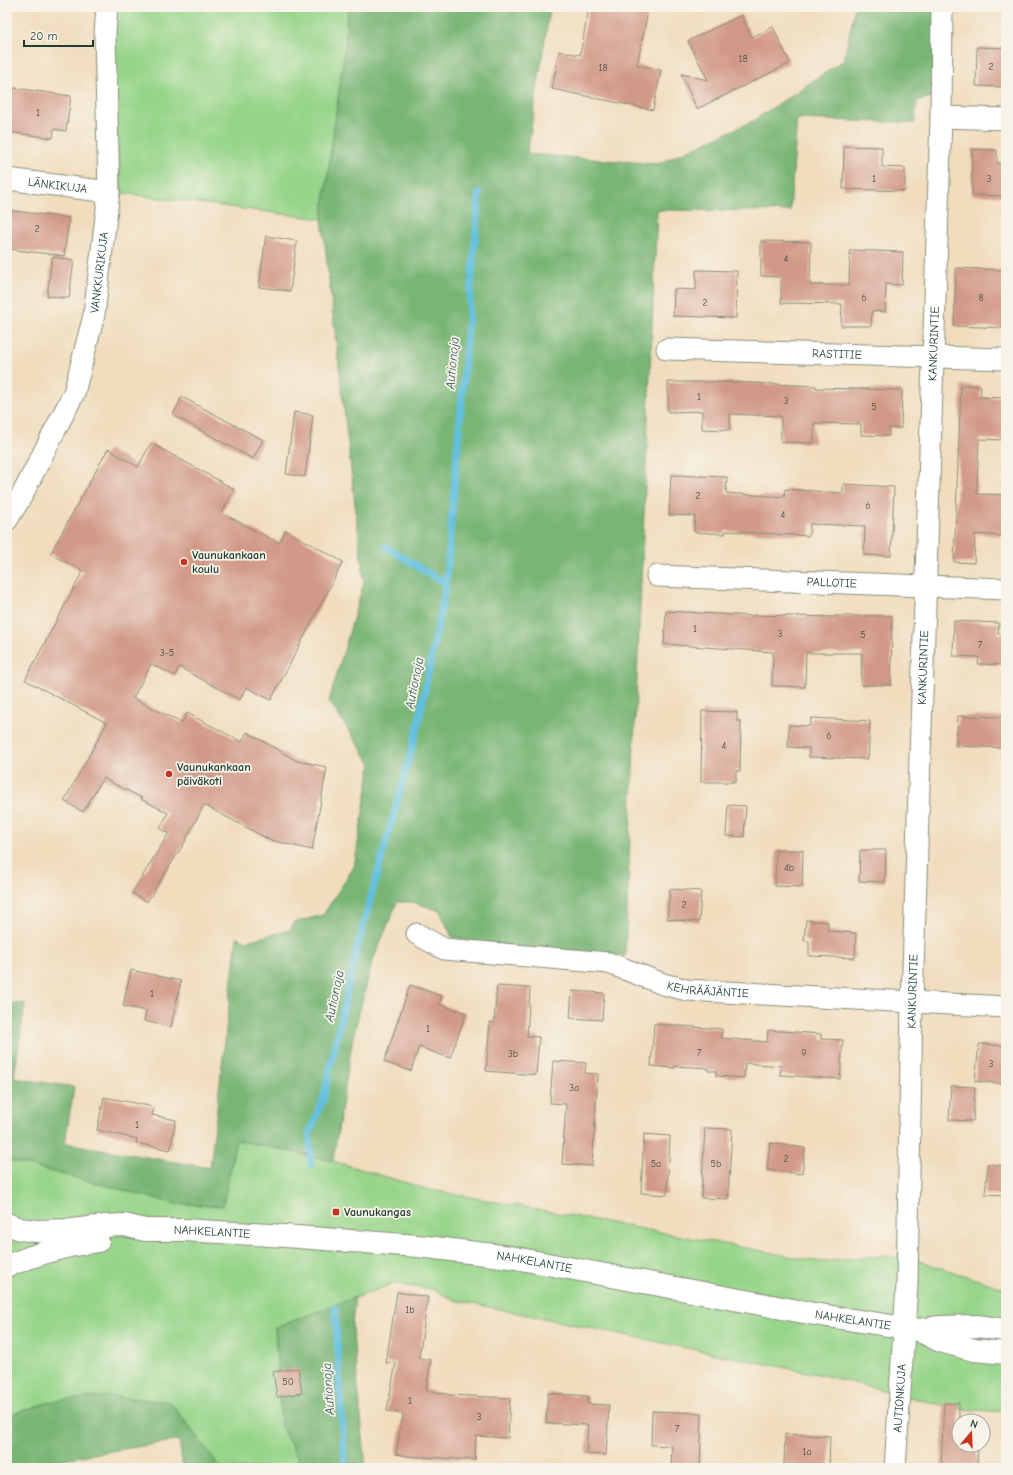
<svg xmlns="http://www.w3.org/2000/svg" width="1013" height="1475" font-family="'Comic Neue',sans-serif">
<style>
.green{fill:#97d58a;stroke:#5b895f}
.forest{fill:#79b676;stroke:#4c7a55}
.lines{fill:none;stroke-linecap:round;stroke-linejoin:round}
.stream{stroke:#61c0e0;stroke-width:7}
.building{fill:#d19987}
.street-casing{stroke:#888d79;stroke-width:23}
.secondary-casing{stroke:#888d79;stroke-width:24}
.street{stroke:#fff;stroke-width:21}
.secondary{stroke:#fff;stroke-width:22}
.poi-dot{fill:#c8321e;stroke:#f7f3e8;stroke-width:1.5}
.labels{text-anchor:middle;dominant-baseline:central;stroke-width:3.5;stroke-linejoin:round;paint-order:stroke}
.number-label{font-size:10px;fill:#4c5449}
.street-label{font-size:12px;fill:#1f3d34;stroke:#f7f3e8}
.poi-label{font-size:12px;font-weight:bold;fill:#1f3d34;stroke:#f7f3e8;text-anchor:start}
.water-label{font-size:13px;font-style:italic;fill:#305e5f;stroke:#f7f3e8}
</style>
<rect width="100%" height="100%" fill="#f7f3e8"/>
<filter id="ink" filterUnits="userSpaceOnUse"><feTurbulence type="fractalNoise" baseFrequency=".025" numOctaves="2"/><feDisplacementMap in="SourceGraphic" scale="8" xChannelSelector="R" yChannelSelector="G"/><feConvolveMatrix kernelMatrix="1 2 1 2 8 2 1 2 1" color-interpolation-filters="sRGB"/></filter>
<filter id="wash" filterUnits="userSpaceOnUse"><feTurbulence type="fractalNoise" baseFrequency=".012" numOctaves="4" result="noise"/><feDisplacementMap in="SourceGraphic" scale="16" xChannelSelector="R" yChannelSelector="G"/><feGaussianBlur stdDeviation="0.9" result="paint"/><feColorMatrix in="noise" values="0 0 0 0 0 0 0 0 0 0 0 0 0 0 0 0 0 1.4 0 .05"/><feComposite in="paint" operator="in"/></filter>
<g filter="url(#wash)">
<rect width="100%" height="100%" fill="#f1ddbe"/>
<g class="green">
<path d="M 116,7 L 348,7 L 345,46 L 322,219 L 121,193 L 113,80 Z"/>
<path d="M 236,1139 L 333,1161 L 427,1189 L 821,1262 L 884,1256 L 920,1261 L 1006,1289 L 1006,1412 L 957,1409 L 823,1375 L 736,1358 L 455,1300 L 432,1289 L 392,1284 L 275,1328 L 281,1426 L 303,1468 L 221,1468 L 170,1402 L 53,1401 L 7,1416 L 7,1160 L 223,1205 Z"/>
</g>
<g class="forest">
<path d="M 348,7 L 550,7 L 527,154 L 658,164 L 753,121 L 844,60 L 855,7 L 937,7 L 932,97 L 917,101 L 915,123 L 797,119 L 790,211 L 657,210 L 625,956 L 480,943 L 452,937 L 440,911 L 413,902 L 397,902 L 372,963 L 353,1037 L 333,1161 L 236,1140 L 223,1206 L 176,1204 L 7,1160 L 7,1008 L 12,1004 L 25,1003 L 14,1078 L 74,1087 L 65,1143 L 210,1168 L 237,937 L 246,941 L 291,930 L 293,923 L 323,915 L 354,867 L 371,764 L 329,701 L 364,582 L 322,219 L 345,46 Z"/>
<path d="M 355,1297 L 352,1325 L 366,1468 L 303,1468 L 281,1426 L 275,1328 Z"/>
<path d="M 110,1396 L 170,1402 L 221,1468 L 183,1468 L 179,1440 L 7,1468 L 7,1416 L 53,1401 Z"/>
</g>
<g class="lines">
<g class="stream">
<path d="M 386,547 L 446,584"/>
<path d="M 311,1165 L 309,1134 L 323,1100 L 357,948 L 417,730 L 446,584 L 479,193"/>
<path d="M 335,1308 L 345,1468"/>
</g>
</g>
<g id="blocks">
<g class="building">
<path d="M 589,7 L 649,7 L 637,65 L 661,70 L 653,110 L 552,89 L 559,51 L 580,55 Z"/>
<path d="M 741,15 L 752,37 L 773,27 L 790,63 L 697,109 L 681,74 L 708,80 L 688,41 Z"/>
<path d="M 977,47 L 1006,48 L 1006,87 L 976,86 Z"/>
<path d="M 7,87 L 71,96 L 66,131 L 54,129 L 53,138 L 7,132 Z"/>
<path d="M 844,146 L 882,147 L 882,167 L 905,168 L 905,191 L 843,189 Z"/>
<path d="M 972,149 L 997,150 L 997,163 L 1006,163 L 1006,196 L 972,195 Z"/>
<path d="M 7,210 L 69,218 L 64,256 L 9,249 L 9,245 L 7,244 Z"/>
<path d="M 266,236 L 297,241 L 290,291 L 259,287 Z"/>
<path d="M 761,241 L 811,242 L 810,285 L 849,285 L 850,250 L 903,252 L 902,285 L 886,284 L 885,312 L 872,311 L 871,326 L 841,326 L 842,304 L 781,303 L 781,277 L 761,276 Z"/>
<path d="M 52,257 L 74,260 L 69,298 L 47,296 Z"/>
<path d="M 956,268 L 1006,270 L 1006,328 L 954,326 Z"/>
<path d="M 696,270 L 737,271 L 736,318 L 673,316 L 674,289 L 696,290 Z"/>
<path d="M 668,382 L 730,382 L 816,386 L 816,388 L 902,390 L 901,428 L 889,428 L 889,436 L 861,435 L 861,424 L 814,423 L 814,443 L 781,442 L 781,416 L 730,414 L 730,430 L 702,429 L 702,411 L 668,412 Z"/>
<path d="M 961,385 L 981,386 L 980,397 L 1006,398 L 1006,440 L 979,439 L 977,484 L 977,494 L 1006,495 L 1006,536 L 975,534 L 974,563 L 954,562 Z"/>
<path d="M 182,397 L 263,440 L 253,459 L 173,415 Z"/>
<path d="M 294,412 L 313,415 L 305,477 L 286,474 Z"/>
<path d="M 151,443 L 234,489 L 222,513 L 279,543 L 286,530 L 343,562 L 271,700 L 246,687 L 240,700 L 179,667 L 175,676 L 151,664 L 133,698 L 182,723 L 187,713 L 242,742 L 247,732 L 297,761 L 327,767 L 312,850 L 270,840 L 204,805 L 183,845 L 147,902 L 132,893 L 169,833 L 160,829 L 168,813 L 141,799 L 142,798 L 103,778 L 83,812 L 64,801 L 107,723 L 25,680 L 83,571 L 50,554 L 108,449 L 138,467 Z"/>
<path d="M 671,475 L 727,477 L 726,493 L 784,497 L 785,489 L 843,493 L 843,484 L 894,487 L 891,556 L 864,555 L 865,526 L 810,524 L 809,536 L 725,531 L 725,534 L 694,532 L 695,516 L 669,515 Z"/>
<path d="M 666,611 L 754,616 L 754,615 L 835,617 L 835,616 L 892,616 L 891,685 L 861,685 L 862,653 L 806,653 L 805,687 L 772,686 L 773,652 L 664,644 Z"/>
<path d="M 954,621 L 999,623 L 998,634 L 1006,634 L 1006,665 L 978,664 L 979,657 L 953,656 Z"/>
<path d="M 702,711 L 737,712 L 737,721 L 741,721 L 740,771 L 736,771 L 736,782 L 701,782 Z"/>
<path d="M 958,716 L 1006,717 L 1006,748 L 956,746 Z"/>
<path d="M 811,718 L 870,721 L 868,759 L 809,757 L 809,748 L 788,747 L 789,725 L 810,726 Z"/>
<path d="M 728,805 L 746,806 L 744,837 L 726,836 Z"/>
<path d="M 776,850 L 803,850 L 802,887 L 775,886 Z"/>
<path d="M 860,850 L 886,850 L 885,882 L 859,881 Z"/>
<path d="M 670,889 L 701,891 L 699,922 L 667,919 Z"/>
<path d="M 806,920 L 828,922 L 828,931 L 856,933 L 855,958 L 809,956 L 809,941 L 804,941 Z"/>
<path d="M 131,970 L 181,981 L 171,1027 L 144,1021 L 146,1011 L 123,1006 Z"/>
<path d="M 410,985 L 442,996 L 439,1004 L 466,1013 L 450,1058 L 419,1047 L 411,1071 L 384,1062 Z"/>
<path d="M 497,986 L 530,988 L 527,1036 L 539,1037 L 536,1075 L 486,1071 L 490,1022 L 494,1023 Z"/>
<path d="M 572,991 L 604,993 L 602,1020 L 570,1018 Z"/>
<path d="M 654,1024 L 722,1029 L 721,1038 L 767,1042 L 768,1030 L 821,1034 L 821,1039 L 843,1040 L 840,1079 L 780,1075 L 781,1066 L 745,1063 L 744,1078 L 716,1076 L 716,1071 L 708,1071 L 708,1068 L 675,1066 L 675,1068 L 651,1066 Z"/>
<path d="M 979,1044 L 1006,1046 L 1006,1084 L 975,1081 Z"/>
<path d="M 553,1061 L 586,1063 L 585,1073 L 598,1074 L 592,1166 L 562,1164 L 566,1104 L 550,1103 Z"/>
<path d="M 951,1086 L 975,1087 L 973,1121 L 949,1120 Z"/>
<path d="M 104,1097 L 154,1107 L 152,1115 L 176,1120 L 170,1150 L 136,1143 L 137,1139 L 97,1130 Z"/>
<path d="M 705,1128 L 732,1129 L 728,1199 L 701,1198 Z"/>
<path d="M 644,1134 L 670,1136 L 667,1195 L 641,1193 Z"/>
<path d="M 770,1143 L 805,1148 L 802,1174 L 767,1170 Z"/>
<path d="M 988,1164 L 1006,1166 L 1006,1195 L 985,1194 Z"/>
<path d="M 397,1292 L 428,1297 L 419,1358 L 431,1360 L 426,1390 L 451,1395 L 510,1398 L 508,1438 L 476,1436 L 475,1460 L 408,1456 L 396,1454 L 403,1414 L 387,1411 L 396,1362 L 386,1363 Z"/>
<path d="M 298,1368 L 302,1393 L 277,1397 L 273,1372 Z"/>
<path d="M 548,1393 L 588,1396 L 588,1404 L 609,1405 L 606,1455 L 586,1454 L 588,1425 L 546,1423 Z"/>
<path d="M 944,1403 L 959,1403 L 959,1445 L 978,1445 L 977,1468 L 941,1468 Z"/>
<path d="M 652,1411 L 702,1413 L 700,1468 L 671,1468 L 672,1446 L 651,1445 Z"/>
<path d="M 785,1434 L 830,1436 L 829,1468 L 784,1468 Z"/>
</g>
</g>
</g>
<g filter="url(#ink)">
<use href="#blocks" fill-opacity="0" stroke="#888d79" stroke-width="1"/>
<g class="lines">
<g class="street-casing">
<g id="street">
<path d="M 941,117 L 1006,119"/>
<path id="s1" d="M 7,179 L 109,192"/>
<path id="s2" d="M 667,349 L 1006,359"/>
<path id="s3" d="M 7,520 L 21,497 L 74,393 L 94,315 L 109,192 L 105,34 L 107,7"/>
<path id="s4" d="M 657,576 L 1006,589"/>
<path id="s5" d="M 417,934 L 444,949 L 609,963 L 663,984 L 687,990 L 1006,1007"/>
<path id="s6" d="M 895,1468 L 907,1285 L 912,1001 L 941,117 L 942,7"/>
</g>
</g>
<g class="secondary-casing">
<g id="secondary">
<path id="s7" d="M 7,1224 L 20,1229 L 36,1231 L 72,1230 L 104,1226 L 124,1225 L 145,1230 L 184,1230 L 271,1235 L 418,1246 L 510,1257 L 814,1314 L 919,1330 L 940,1327 L 977,1326 L 1006,1330"/>
<path d="M 7,1266 C 36,1254 67,1245 98,1241"/>
<path d="M 920,1331 L 940,1341 L 974,1350 L 1006,1353"/>
</g>
</g>
<use href="#street" class="street"/>
<use href="#secondary" class="secondary"/>
</g>
</g>
<g class="poi-dot">
<circle cx="184" cy="562" r="4"/>
<circle cx="169" cy="774" r="4"/>
<rect x="332" y="1208" width="8" height="8" rx="2"/>
</g>
<g class="labels">
<g class="number-label">
<text x="743" y="59">18</text>
<text x="991" y="67">2</text>
<text x="603" y="68">18</text>
<text x="38" y="113">1</text>
<text x="874" y="179">1</text>
<text x="989" y="179">3</text>
<text x="37" y="229">2</text>
<text x="786" y="259">4</text>
<text x="864" y="298">6</text>
<text x="981" y="298">8</text>
<text x="705" y="303">2</text>
<text x="699" y="397">1</text>
<text x="786" y="401">3</text>
<text x="874" y="407">5</text>
<text x="698" y="496">2</text>
<text x="868" y="506">6</text>
<text x="783" y="515">4</text>
<text x="695" y="629">1</text>
<text x="780" y="634">3</text>
<text x="863" y="635">5</text>
<text x="980" y="645">7</text>
<text x="167" y="653">3-5</text>
<text x="829" y="736">6</text>
<text x="724" y="746">4</text>
<text x="789" y="868">4b</text>
<text x="684" y="905">2</text>
<text x="152" y="994">1</text>
<text x="428" y="1029">1</text>
<text x="699" y="1053">7</text>
<text x="804" y="1053">9</text>
<text x="513" y="1054">3b</text>
<text x="991" y="1064">3</text>
<text x="574" y="1088">3a</text>
<text x="137" y="1125">1</text>
<text x="786" y="1159">2</text>
<text x="656" y="1164">5a</text>
<text x="716" y="1164">5b</text>
<text x="410" y="1310">1b</text>
<text x="288" y="1382">50</text>
<text x="410" y="1401">1</text>
<text x="479" y="1417">3</text>
<text x="677" y="1429">7</text>
<text x="807" y="1452">1a</text>
</g>
<g class="street-label">
<text stroke="none"><textPath href="#s1" startOffset="51">LÄNKIKUJA</textPath></text>
<text stroke="none"><textPath href="#s3" startOffset="267">VANKKURIKUJA</textPath></text>
<text stroke="none"><textPath href="#s6" startOffset="1125">KANKURINTIE</textPath></text>
<text stroke="none"><textPath href="#s2" startOffset="170">RASTITIE</textPath></text>
<text stroke="none"><textPath href="#s4" startOffset="175">PALLOTIE</textPath></text>
<text stroke="none"><textPath href="#s6" startOffset="801">KANKURINTIE</textPath></text>
<text stroke="none"><textPath href="#s5" startOffset="300">KEHRÄÄJÄNTIE</textPath></text>
<text stroke="none"><textPath href="#s6" startOffset="477">KANKURINTIE</textPath></text>
<text stroke="none"><textPath href="#s7" startOffset="207">NAHKELANTIE</textPath></text>
<text stroke="none"><textPath href="#s7" startOffset="531">NAHKELANTIE</textPath></text>
<text stroke="none"><textPath href="#s7" startOffset="855">NAHKELANTIE</textPath></text>
<text stroke="none"><textPath href="#s6" startOffset="70">AUTIONKUJA</textPath></text>
</g>
<g class="poi-label">
<text x="192" y="555">Vaunukankaan<tspan x="192" dy="14">koulu</tspan></text>
<text x="177" y="767">Vaunukankaan<tspan x="177" dy="14">päiväkoti</tspan></text>
<text x="344" y="1212">Vaunukangas</text>
</g>
<g class="water-label">
<text transform="translate(452 363) rotate(-85)">Autionoja</text>
<text transform="translate(414 683) rotate(-79)">Autionoja</text>
<text transform="translate(334 996) rotate(-78)">Autionoja</text>
<text transform="translate(328 1389) rotate(-94)">Autionoja</text>
</g>
</g>
<rect width="1013" height="1475" fill="none" stroke="#f7f3e8" stroke-width="24"/>
<g transform="translate(971 1433) rotate(19)"><circle r="19" fill="#f7f3e8" stroke="#a1aaa0"/>
<path d="M0-3L7 15L0 10L-7 15Z" fill="#c8321e"/>
<text y="-6" font-size="11" font-weight="bold" text-anchor="middle" fill="#1f3d34">N</text>
</g>
<path d="M24 40v6h69v-6" fill="none" stroke="#1f3d34" stroke-width="2"/>
<text x="30" y="40" font-size="12" fill="#1f3d34" stroke="#f7f3e8" stroke-width="3" paint-order="stroke">20 m</text>
</svg>
